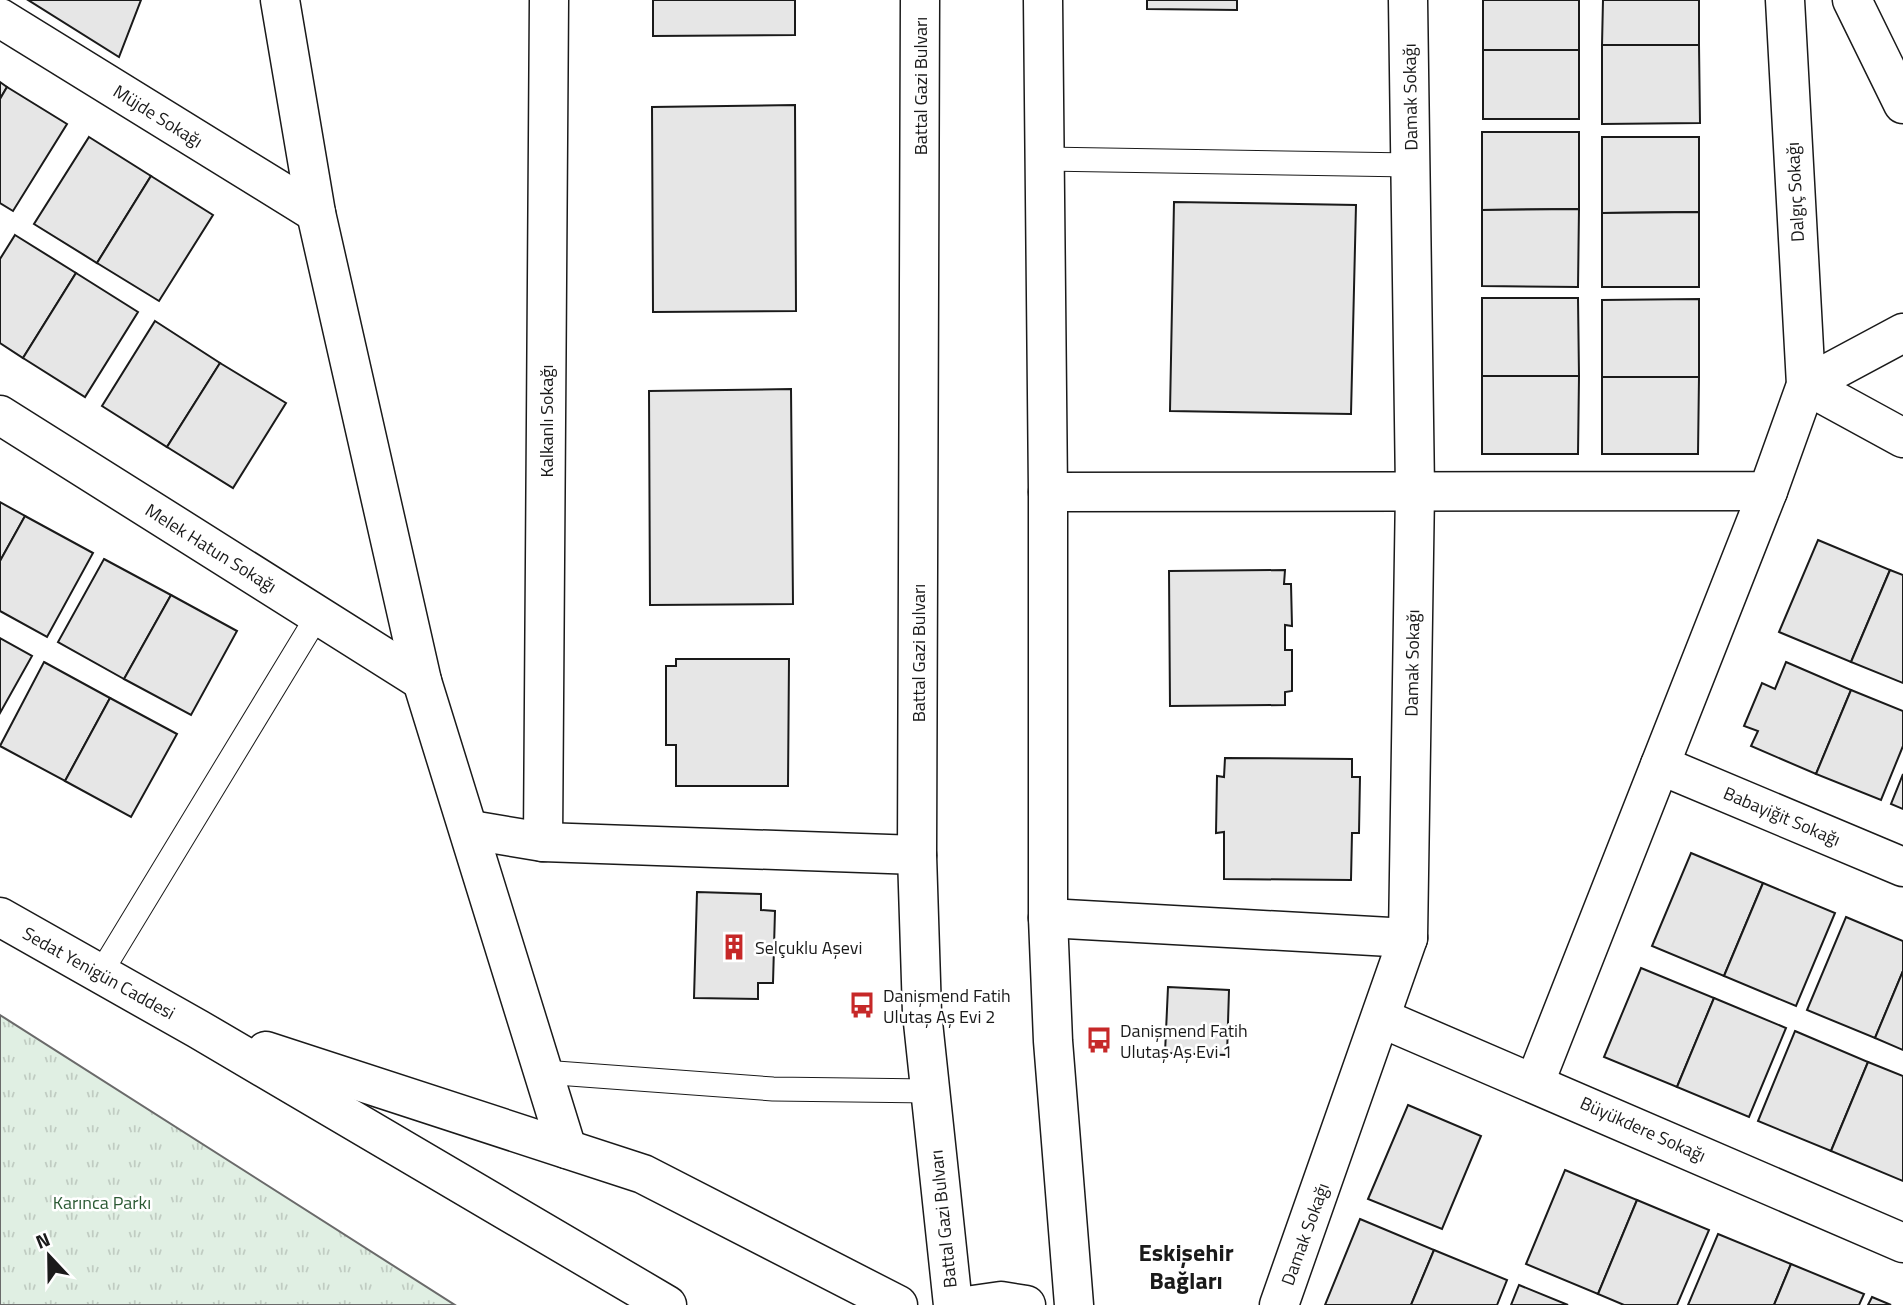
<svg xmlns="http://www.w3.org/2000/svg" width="1903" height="1305" font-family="'Titillium Web',sans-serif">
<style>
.grass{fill:url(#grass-tufts);stroke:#6a6a6a;stroke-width:2}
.building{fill:#e6e6e6;stroke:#1a1a1a;stroke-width:2}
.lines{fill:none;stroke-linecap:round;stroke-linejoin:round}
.service-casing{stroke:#1a1a1a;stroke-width:25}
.minor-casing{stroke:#1a1a1a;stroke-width:41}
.tertiary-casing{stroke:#1a1a1a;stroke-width:41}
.primary-casing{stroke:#1a1a1a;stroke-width:41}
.service{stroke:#fff;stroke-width:23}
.minor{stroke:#fff;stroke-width:38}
.tertiary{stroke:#fff;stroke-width:38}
.primary{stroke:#fff;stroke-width:38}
.labels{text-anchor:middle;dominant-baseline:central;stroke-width:5;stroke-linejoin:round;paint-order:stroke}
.street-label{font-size:18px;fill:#1a1a1a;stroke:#fff}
.poi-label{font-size:18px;fill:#1a1a1a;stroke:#fff;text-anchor:start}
.park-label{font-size:18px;fill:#2b5a34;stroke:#fff}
.district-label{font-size:24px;font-weight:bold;fill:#1a1a1a;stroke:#fff}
</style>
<defs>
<pattern id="grass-tufts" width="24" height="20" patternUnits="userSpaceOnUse" patternTransform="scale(1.75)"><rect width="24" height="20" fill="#e0efe3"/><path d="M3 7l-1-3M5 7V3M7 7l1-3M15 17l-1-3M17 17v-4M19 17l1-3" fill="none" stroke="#c0ccc2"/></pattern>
</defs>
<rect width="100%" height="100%" fill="#fff"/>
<path class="grass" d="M 0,1015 L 455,1305 L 0,1305 Z"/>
<g class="building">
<path d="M 28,0 L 141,0 L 119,57 Z"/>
<path d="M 653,0 L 795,0 L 795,35 L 653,36 Z"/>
<path d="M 1147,0 L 1237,0 L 1237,10 L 1147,9 Z"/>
<rect x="1483" y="0" width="96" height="50"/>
<path d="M 1603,0 L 1699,0 L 1699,45 L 1602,45 Z"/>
<path d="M 1602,45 L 1699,45 L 1700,123 L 1602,124 Z"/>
<rect x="1483" y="50" width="96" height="69"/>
<path d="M 0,82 L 7,87 L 0,99 Z"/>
<path d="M 7,87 L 67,124 L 13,211 L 0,203 L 0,99 Z"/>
<path d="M 795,105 L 796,311 L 653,312 L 652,107 Z"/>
<path d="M 1482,132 L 1579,132 L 1579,209 L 1482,210 Z"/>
<path d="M 89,137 L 151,176 L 97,263 L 34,224 Z"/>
<path d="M 1602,137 L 1699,137 L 1699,212 L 1602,213 Z"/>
<path d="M 151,176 L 213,215 L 159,301 L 97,263 Z"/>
<path d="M 1174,202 L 1356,205 L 1351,414 L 1170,411 Z"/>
<path d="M 1579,209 L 1578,287 L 1482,286 L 1482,210 Z"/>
<path d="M 1699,212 L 1699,287 L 1602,287 L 1602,213 Z"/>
<path d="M 15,235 L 76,273 L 23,358 L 0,343 L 0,259 Z"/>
<path d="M 76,273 L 138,312 L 85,397 L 23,358 Z"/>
<path d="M 1482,298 L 1578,298 L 1579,376 L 1482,376 Z"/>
<path d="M 1699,299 L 1699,377 L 1602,377 L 1602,300 Z"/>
<path d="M 155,321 L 220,363 L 167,447 L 102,406 Z"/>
<path d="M 220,363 L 286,403 L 233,488 L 167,447 Z"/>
<path d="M 1482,376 L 1579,376 L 1578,454 L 1482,454 Z"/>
<path d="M 1602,377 L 1699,377 L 1698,454 L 1602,454 Z"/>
<path d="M 791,389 L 793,604 L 650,605 L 649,391 Z"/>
<path d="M 0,502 L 25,516 L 0,561 Z"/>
<path d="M 25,516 L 93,553 L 47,637 L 0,611 L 0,561 Z"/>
<path d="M 1818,540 L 1890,570 L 1851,662 L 1779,632 Z"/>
<path d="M 104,559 L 171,595 L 124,679 L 58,642 Z"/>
<path d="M 1285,570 L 1284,584 L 1291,584 L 1292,626 L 1285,625 L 1285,650 L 1292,650 L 1292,691 L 1285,692 L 1285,705 L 1170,706 L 1169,571 Z"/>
<path d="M 1890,570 L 1903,575 L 1903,683 L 1851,662 Z"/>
<path d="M 171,595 L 237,631 L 191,715 L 124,679 Z"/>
<path d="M 0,638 L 32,656 L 0,713 Z"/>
<path d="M 676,659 L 789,659 L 788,786 L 676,786 L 676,745 L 666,745 L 666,666 L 676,666 Z"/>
<path d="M 44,662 L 110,698 L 65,781 L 0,746 Z"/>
<path d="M 1786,662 L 1851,690 L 1816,774 L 1751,746 L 1758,731 L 1744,726 L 1762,683 L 1775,689 Z"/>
<path d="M 1851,690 L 1903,711 L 1903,746 L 1881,800 L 1816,774 Z"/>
<path d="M 110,698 L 177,734 L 131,817 L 65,781 Z"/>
<path d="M 1225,758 L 1352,759 L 1352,777 L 1360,777 L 1359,833 L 1352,833 L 1351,880 L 1224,879 L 1224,832 L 1216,833 L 1217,776 L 1224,777 Z"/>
<path d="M 1903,774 L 1903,809 L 1891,804 Z"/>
<path d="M 1691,853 L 1763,883 L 1724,976 L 1652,946 Z"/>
<path d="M 1763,883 L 1835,913 L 1796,1006 L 1724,976 Z"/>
<path d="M 697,892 L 761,894 L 761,910 L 775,911 L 773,983 L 758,983 L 758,999 L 694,998 Z"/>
<path d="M 1846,917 L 1903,941 L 1903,971 L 1875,1038 L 1807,1010 Z"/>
<path d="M 1641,968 L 1714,998 L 1677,1087 L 1604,1057 Z"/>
<path d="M 1903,971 L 1903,1050 L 1875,1038 Z"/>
<path d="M 1168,987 L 1229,990 L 1227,1055 L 1165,1053 Z"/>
<path d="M 1714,998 L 1786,1028 L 1749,1117 L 1677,1087 Z"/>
<path d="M 1795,1031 L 1868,1062 L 1831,1151 L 1758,1121 Z"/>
<path d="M 1868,1062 L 1903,1076 L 1903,1181 L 1831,1151 Z"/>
<path d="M 1408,1105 L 1481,1136 L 1442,1229 L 1368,1199 Z"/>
<path d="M 1565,1170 L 1637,1200 L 1598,1294 L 1526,1264 Z"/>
<path d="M 1637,1200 L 1709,1230 L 1677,1305 L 1624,1305 L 1598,1294 Z"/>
<path d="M 1360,1219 L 1434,1250 L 1411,1305 L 1325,1305 Z"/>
<path d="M 1718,1234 L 1791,1264 L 1774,1305 L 1688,1305 Z"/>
<path d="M 1434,1250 L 1507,1280 L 1497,1305 L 1411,1305 Z"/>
<path d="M 1791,1264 L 1864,1294 L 1859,1305 L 1774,1305 Z"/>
<path d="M 1519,1285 L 1568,1305 L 1511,1305 Z"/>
<path d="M 1872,1297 L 1891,1305 L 1868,1305 Z"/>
</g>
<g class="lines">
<g class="service-casing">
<g id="service">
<path d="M 1045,159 L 1411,165"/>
<path d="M 100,974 L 318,615"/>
<path d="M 543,1072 L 773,1089 L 930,1091"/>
</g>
</g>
<g class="minor-casing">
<g id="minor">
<path d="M 280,0 L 316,213 L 422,681 L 567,1149"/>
<path d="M 1852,0 L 1903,104"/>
<path d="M 0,18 L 316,213"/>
<path d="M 1806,385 L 1903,438"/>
<path d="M 1806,385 L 1903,333"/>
<path d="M 0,415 L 422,681"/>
<path d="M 1048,492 L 1768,491 L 1806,385 L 1785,0"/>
<path d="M 1660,765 L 1903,867"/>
<path d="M 471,830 L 543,842 L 917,855"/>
<path d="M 543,842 L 549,0"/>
<path d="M 1048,918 L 1408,938"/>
<path d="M 1381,1018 L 1903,1243"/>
<path d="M 1535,1082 L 1768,491"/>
<path d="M 1279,1305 L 1408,938 L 1415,490 L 1408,0"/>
</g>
</g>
<g class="tertiary-casing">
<g id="tertiary">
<path d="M 0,917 L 198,1029 L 667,1305"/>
<path d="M 266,1051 L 643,1174 L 898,1305"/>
</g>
</g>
<g class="primary-casing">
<g id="primary">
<path d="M 920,0 L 917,855 L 922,1013 L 953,1305"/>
<path d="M 1043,0 L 1048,492 L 1048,918 L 1053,1041 L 1074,1305"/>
<path d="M 973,1305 L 1001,1301 L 1026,1305"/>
</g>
</g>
<use href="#service" class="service"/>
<use href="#minor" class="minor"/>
<use href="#tertiary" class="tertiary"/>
<use href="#primary" class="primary"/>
</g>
<defs>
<g id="building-bare" transform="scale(2.1)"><path d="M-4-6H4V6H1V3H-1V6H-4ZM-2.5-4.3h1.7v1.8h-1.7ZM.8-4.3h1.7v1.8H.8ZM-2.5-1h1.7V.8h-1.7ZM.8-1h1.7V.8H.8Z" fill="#c62828" stroke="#fff" stroke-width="2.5" paint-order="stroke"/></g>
<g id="bus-bare" transform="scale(2.1)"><path d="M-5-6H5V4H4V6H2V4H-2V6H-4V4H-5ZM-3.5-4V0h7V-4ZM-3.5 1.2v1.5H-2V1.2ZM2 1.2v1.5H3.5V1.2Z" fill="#c62828" stroke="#fff" stroke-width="2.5" paint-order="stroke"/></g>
</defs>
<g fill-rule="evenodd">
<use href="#building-bare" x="734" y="947"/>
<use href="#bus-bare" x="862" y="1005"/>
<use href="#bus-bare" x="1099" y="1040"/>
</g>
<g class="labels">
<g class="street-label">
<text transform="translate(920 86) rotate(-90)">Battal Gazi Bulvarı</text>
<text transform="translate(1410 97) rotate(-91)">Damak Sokağı</text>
<text transform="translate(158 116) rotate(32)">Müjde Sokağı</text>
<text transform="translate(1795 192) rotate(-93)">Dalgıç Sokağı</text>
<text transform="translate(546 421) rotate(-90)">Kalkanlı Sokağı</text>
<text transform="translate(211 548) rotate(32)">Melek Hatun Sokağı</text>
<text transform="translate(918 653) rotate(-90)">Battal Gazi Bulvarı</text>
<text transform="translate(1412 663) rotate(-89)">Damak Sokağı</text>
<text transform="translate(1782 816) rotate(23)">Babayiğit Sokağı</text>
<text transform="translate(99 973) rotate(29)">Sedat Yenigün Caddesi</text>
<text transform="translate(1643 1129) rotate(24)">Büyükdere Sokağı</text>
<text transform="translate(943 1219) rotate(-96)">Battal Gazi Bulvarı</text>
<text transform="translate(1305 1234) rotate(-70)">Damak Sokağı</text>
</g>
<g class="poi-label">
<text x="755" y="947">Selçuklu Aşevi</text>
<text x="883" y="995">Danişmend Fatih<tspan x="883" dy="21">Ulutaş Aş Evi 2</tspan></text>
<text x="1120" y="1030">Danişmend Fatih<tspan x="1120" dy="21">Ulutaş Aş Evi 1</tspan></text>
</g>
<g class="park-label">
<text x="102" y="1202">Karınca Parkı</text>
</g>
<g class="district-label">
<text x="1186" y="1252">Eskişehir<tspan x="1186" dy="28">Bağları</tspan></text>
</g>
</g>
<g transform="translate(49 1256) rotate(338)" stroke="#ffffff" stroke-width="5" paint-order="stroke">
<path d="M0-5L12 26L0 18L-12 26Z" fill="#1a1a1a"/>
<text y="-10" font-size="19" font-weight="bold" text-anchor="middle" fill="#1a1a1a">N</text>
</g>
</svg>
